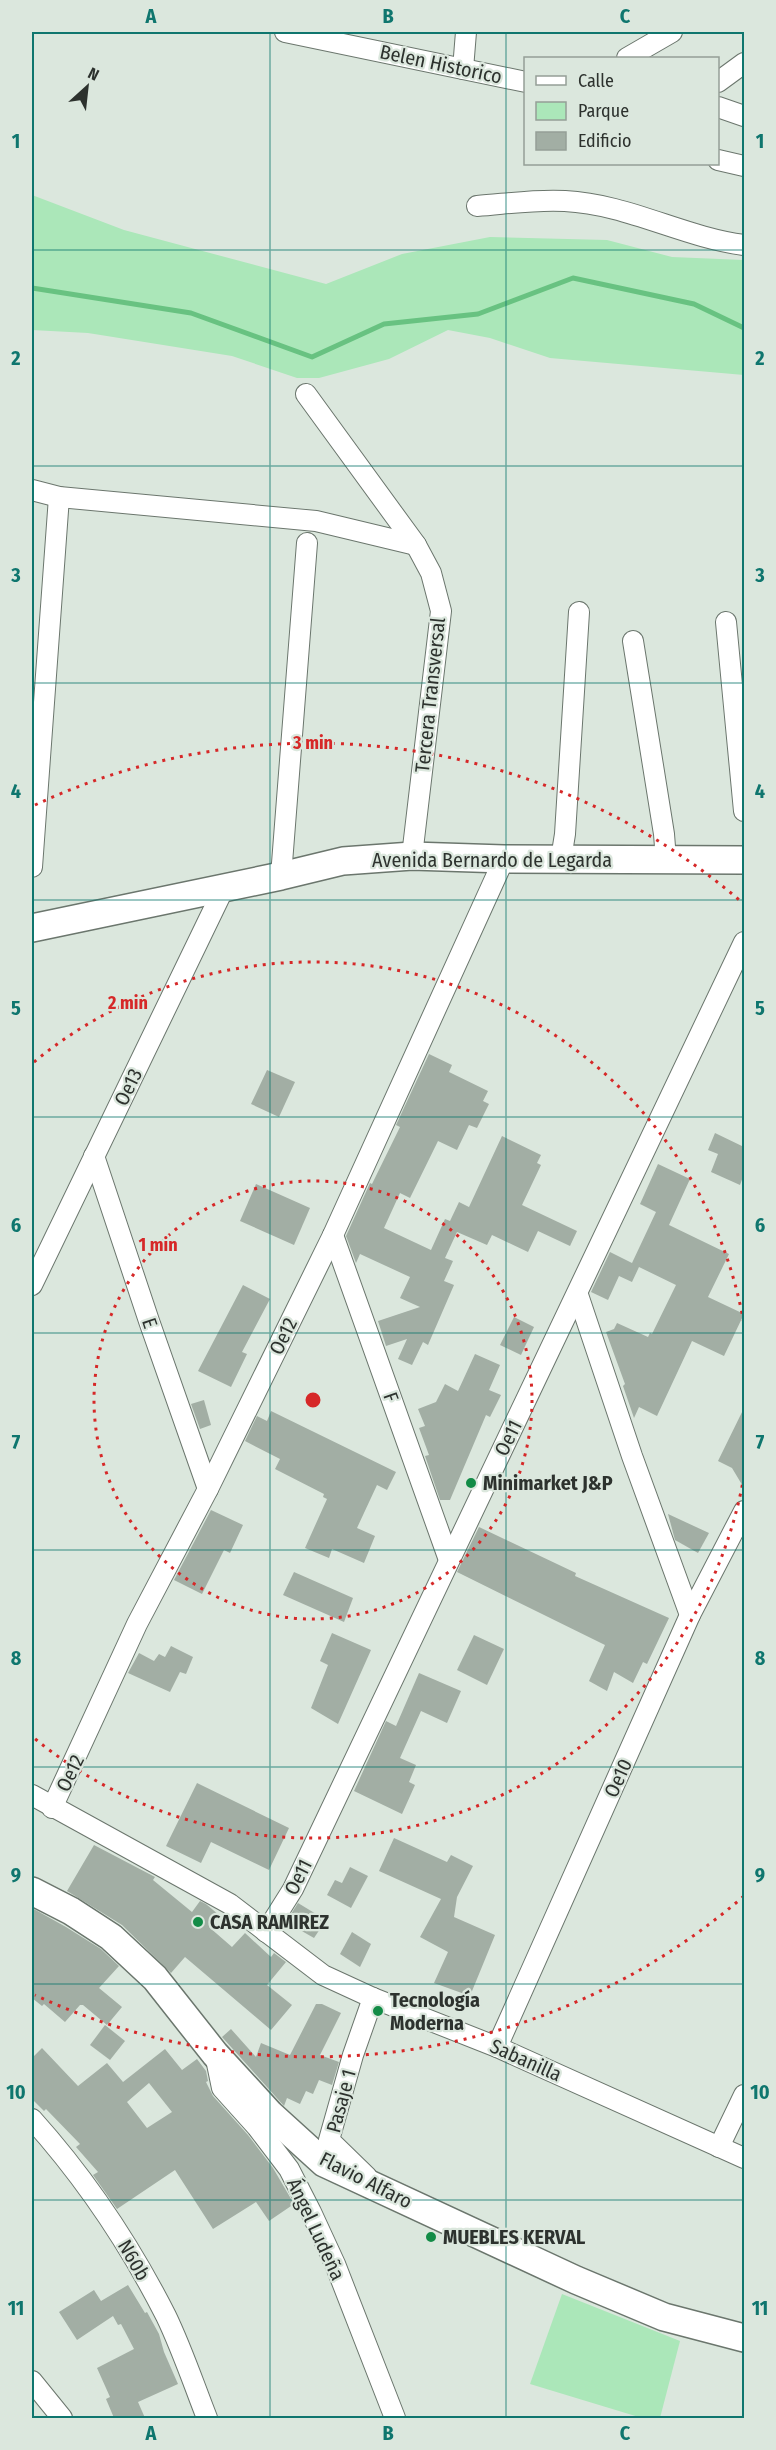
<svg xmlns="http://www.w3.org/2000/svg" width="776" height="2450" font-family="'Fira Sans Condensed',sans-serif">
<style>
.green{fill:#abe7b9}
.lines{fill:none;stroke-linecap:round;stroke-linejoin:round}
.stream{stroke:#68c281;stroke-width:5}
.building{fill:#a2aea4;fill-rule:evenodd}
.street-casing{stroke:#6b766d;stroke-width:22}
.secondary-casing{stroke:#6b766d;stroke-width:30}
.street{stroke:#fff;stroke-width:20}
.secondary{stroke:#fff;stroke-width:27}
.grid{fill:none;stroke:#0f766e;stroke-width:1.5;stroke-opacity:0.55}
.ring{fill:none;stroke:#d62828;stroke-width:3;stroke-dasharray:3 6}
.poi-dot{fill:#138c47;stroke:#dbe7dd;stroke-width:2}
.labels{text-anchor:middle;dominant-baseline:central;stroke-width:4.5;stroke-linejoin:round;paint-order:stroke}
.street-label{font-size:20px;fill:#2d322e;stroke:#dbe7dd}
.poi-label{font-size:20px;font-weight:bold;fill:#2d322e;stroke:#dbe7dd;text-anchor:start}
.centre{fill:#d62828;stroke:#dbe7dd;stroke-width:3}
.ring-label{font-size:18px;text-anchor:middle;font-weight:bold;fill:#d62828;stroke:#dbe7dd;stroke-width:4.5;stroke-linejoin:round;paint-order:stroke}
.neatline{fill:none;stroke:#0f766e;stroke-width:2}
.grid-label{font-size:20px;text-anchor:middle;font-weight:bold;fill:#0f766e}
</style>
<rect width="100%" height="100%" fill="#dbe7dd"/>
<g class="green">
<path d="M 32,195 L 124,230 L 326,284 L 402,254 L 490,237 L 607,240 L 672,257 L 744,260 L 744,375 L 550,358 L 490,338 L 448,330 L 389,359 L 319,378 L 297,378 L 232,356 L 88,333 L 32,330 Z"/>
<path d="M 562,2294 L 680,2341 L 660,2418 L 642,2418 L 530,2384 Z"/>
</g>
<g class="lines">
<path class="stream" d="M 32,288 L 191,313 L 312,357 L 384,324 L 478,314 L 573,278 L 694,304 L 744,328"/>
</g>
<g class="building">
<path d="M 429,1054 L 452,1065 L 449,1072 L 488,1091 L 483,1101 L 489,1104 L 477,1128 L 469,1125 L 457,1150 L 438,1141 L 410,1198 L 400,1193 L 384,1228 L 431,1250 L 445,1219 L 450,1221 L 459,1202 L 469,1207 L 502,1136 L 541,1155 L 537,1163 L 541,1165 L 522,1205 L 577,1231 L 570,1246 L 538,1231 L 528,1252 L 492,1235 L 487,1245 L 457,1232 L 445,1258 L 453,1261 L 444,1281 L 454,1285 L 428,1345 L 423,1342 L 412,1365 L 398,1359 L 407,1339 L 386,1346 L 378,1321 L 420,1307 L 400,1298 L 410,1277 L 360,1254 L 356,1263 L 346,1236 L 370,1183 L 372,1184 L 400,1127 L 396,1125 Z"/>
<path d="M 267,1070 L 295,1082 L 279,1117 L 251,1104 Z"/>
<path d="M 715,1133 L 744,1147 L 744,1174 L 740,1185 L 711,1172 L 718,1154 L 708,1150 Z"/>
<path d="M 658,1164 L 690,1179 L 669,1225 L 729,1254 L 708,1297 L 744,1314 L 724,1356 L 692,1341 L 657,1416 L 639,1407 L 634,1418 L 623,1386 L 625,1384 L 606,1332 L 614,1329 L 617,1323 L 648,1337 L 650,1333 L 652,1334 L 676,1285 L 639,1267 L 632,1282 L 619,1276 L 608,1300 L 591,1292 L 610,1252 L 632,1263 L 656,1212 L 640,1204 Z"/>
<path d="M 256,1184 L 310,1208 L 294,1245 L 240,1221 Z"/>
<path d="M 243,1285 L 270,1299 L 242,1352 L 247,1354 L 231,1387 L 198,1371 Z"/>
<path d="M 514,1317 L 534,1327 L 521,1355 L 500,1345 Z"/>
<path d="M 475,1354 L 500,1365 L 489,1390 L 501,1395 L 490,1417 L 486,1415 L 450,1500 L 440,1500 L 425,1456 L 429,1455 L 419,1428 L 425,1426 L 418,1409 L 436,1402 L 445,1384 L 458,1391 Z"/>
<path d="M 204,1400 L 211,1425 L 200,1429 L 191,1404 Z"/>
<path d="M 744,1408 L 744,1488 L 732,1468 L 718,1461 Z"/>
<path d="M 271,1411 L 396,1472 L 387,1490 L 377,1485 L 357,1528 L 375,1536 L 364,1563 L 332,1549 L 329,1558 L 305,1548 L 327,1499 L 323,1497 L 324,1494 L 275,1469 L 280,1459 L 245,1441 L 257,1416 L 267,1421 Z"/>
<path d="M 211,1510 L 243,1525 L 230,1553 L 224,1550 L 202,1594 L 174,1580 Z"/>
<path d="M 668,1514 L 709,1533 L 698,1553 L 675,1540 Z"/>
<path d="M 479,1527 L 576,1573 L 575,1576 L 669,1618 L 647,1664 L 643,1662 L 633,1683 L 614,1672 L 607,1691 L 589,1681 L 605,1645 L 457,1572 Z"/>
<path d="M 294,1572 L 353,1598 L 344,1622 L 283,1595 Z"/>
<path d="M 332,1633 L 371,1650 L 338,1724 L 311,1708 L 328,1665 L 320,1661 Z"/>
<path d="M 474,1635 L 504,1649 L 487,1685 L 457,1670 Z"/>
<path d="M 171,1646 L 193,1657 L 186,1674 L 180,1672 L 170,1692 L 128,1673 L 139,1653 L 154,1661 L 159,1654 L 165,1657 Z"/>
<path d="M 419,1673 L 461,1691 L 447,1723 L 421,1711 L 400,1758 L 416,1765 L 409,1782 L 415,1785 L 402,1814 L 354,1791 L 386,1721 L 396,1726 Z"/>
<path d="M 197,1783 L 289,1828 L 269,1870 L 211,1842 L 201,1863 L 166,1846 Z"/>
<path d="M 394,1838 L 447,1862 L 451,1855 L 473,1866 L 457,1897 L 454,1917 L 495,1935 L 470,1996 L 434,1983 L 448,1952 L 420,1937 L 441,1899 L 379,1871 Z"/>
<path d="M 94,1845 L 155,1877 L 153,1880 L 192,1912 L 200,1901 L 206,1904 L 219,1915 L 209,1927 L 232,1947 L 245,1933 L 271,1957 L 274,1953 L 286,1962 L 267,1985 L 292,2005 L 271,2030 L 185,1957 L 171,1973 L 122,1925 L 67,1891 Z"/>
<path d="M 350,1867 L 368,1876 L 351,1908 L 327,1895 L 335,1880 L 342,1883 Z"/>
<path d="M 298,1903 L 326,1920 L 314,1938 L 286,1922 Z"/>
<path d="M 32,1908 L 66,1927 L 101,1949 L 119,1966 L 99,1988 L 122,2007 L 107,2025 L 83,2005 L 80,2005 L 65,2022 L 44,2004 L 42,2006 L 32,1998 Z"/>
<path d="M 352,1932 L 371,1944 L 360,1967 L 340,1954 Z"/>
<path d="M 316,2004 L 322,2004 L 341,2013 L 320,2055 L 339,2062 L 332,2085 L 319,2080 L 313,2094 L 306,2091 L 300,2104 L 287,2098 L 284,2106 L 222,2037 L 231,2029 L 256,2057 L 261,2043 L 290,2055 Z"/>
<path d="M 105,2025 L 125,2041 L 110,2060 L 90,2045 Z"/>
<path d="M 42,2048 L 78,2086 L 107,2063 L 123,2082 L 165,2049 L 182,2070 L 197,2059 L 206,2071 L 208,2081 L 206,2082 L 213,2096 L 248,2135 L 273,2168 L 294,2204 L 269,2221 L 256,2202 L 213,2229 L 175,2170 L 117,2209 L 93,2175 L 98,2172 L 76,2147 L 80,2144 L 46,2109 L 44,2111 L 32,2099 L 32,2058 ZM 149,2083 L 172,2112 L 147,2128 L 127,2102 Z"/>
<path d="M 128,2285 L 145,2313 L 147,2312 L 159,2334 L 164,2352 L 178,2384 L 138,2402 L 145,2418 L 114,2418 L 106,2399 L 110,2397 L 97,2368 L 134,2349 L 121,2324 L 118,2325 L 113,2316 L 77,2340 L 59,2312 L 94,2290 L 101,2301 Z"/>
</g>
<g class="lines">
<g class="street-casing">
<g id="street">
<path d="M 285,32 L 526,82"/>
<path d="M 627,58 L 672,32"/>
<path d="M 463,69 L 466,32"/>
<path d="M 718,82 L 744,63"/>
<path d="M 718,107 L 744,116"/>
<path d="M 718,160 L 744,166"/>
<path d="M 477,206 C 505,204 536,199 565,201 C 627,204 683,237 744,245"/>
<path d="M 306,394 L 416,545 L 431,573 L 441,611 L 412,856"/>
<path d="M 32,490 L 59,497 L 316,521 L 416,545"/>
<path d="M 726,622 L 744,811"/>
<path d="M 633,641 L 664,834 L 666,860"/>
<path d="M 561,859 L 565,834 L 579,612"/>
<path d="M 32,867 L 59,497"/>
<path d="M 281,876 L 307,543"/>
<path d="M 94,1156 L 149,1321 L 208,1489"/>
<path d="M 333,1235 L 449,1560"/>
<path d="M 32,1285 L 224,888"/>
<path d="M 578,1295 L 632,1456 L 690,1615"/>
<path d="M 32,1795 L 230,1904 L 323,1975 L 373,1998 L 497,2047 L 744,2158"/>
<path d="M 52,1808 L 137,1624 L 208,1489 L 333,1235 L 504,859"/>
<path d="M 266,1932 L 293,1889 L 744,942"/>
<path d="M 497,2047 L 690,1615 L 744,1511"/>
<path d="M 215,2054 L 222,2088 L 257,2127 L 289,2169 L 311,2212 L 335,2264 L 395,2418"/>
<path d="M 32,2119 C 85,2178 130,2245 166,2316 C 182,2349 194,2385 207,2418"/>
<path d="M 719,2147 L 744,2095"/>
<path d="M 367,2177 L 329,2140 L 353,2055 L 373,1998"/>
<path d="M 32,2381 L 62,2418"/>
</g>
</g>
<g class="secondary-casing">
<g id="secondary">
<path d="M 32,928 L 281,876 L 343,861 L 412,856 L 504,859 L 744,860"/>
<path d="M 32,1891 L 71,1911 L 111,1937 L 155,1978 L 215,2054 L 270,2114 L 324,2163 L 576,2280 L 664,2317 L 744,2338"/>
</g>
</g>
<use href="#street" class="street"/>
<use href="#secondary" class="secondary"/>
</g>
<path class="grid" d="M 270,32 L 270,2418M 506,32 L 506,2418M 32,250 L 744,250M 32,466 L 744,466M 32,683 L 744,683M 32,900 L 744,900M 32,1117 L 744,1117M 32,1333 L 744,1333M 32,1550 L 744,1550M 32,1767 L 744,1767M 32,1984 L 744,1984M 32,2200 L 744,2200"/>
<g class="ring">
<circle cx="313" cy="1400" r="219"/>
<path d="M744 1476A438 438 0 0 1 34 1738M34 1062A438 438 0 0 1 744 1324"/>
<path d="M744 1896A657 657 0 0 1 35 1995M35 805A657 657 0 0 1 744 904"/>
</g>
<g class="poi-dot">
<circle cx="471" cy="1483" r="6"/>
<circle cx="198" cy="1922" r="6"/>
<circle cx="378" cy="2011" r="6"/>
<circle cx="431" cy="2237" r="6"/>
</g>
<g class="labels">
<g class="street-label">
<text transform="translate(441 64) rotate(12)">Belen Historico</text>
<text transform="translate(430 695) rotate(-84)">Tercera Transversal</text>
<text x="492" y="860">Avenida Bernardo de Legarda</text>
<text transform="translate(128 1087) rotate(-64)">Oe13</text>
<text transform="translate(150 1323) rotate(71)">E</text>
<text transform="translate(283 1336) rotate(-64)">Oe12</text>
<text transform="translate(391 1397) rotate(70)">F</text>
<text transform="translate(508 1438) rotate(-64)">Oe11</text>
<text transform="translate(70 1773) rotate(-64)">Oe12</text>
<text transform="translate(618 1778) rotate(-66)">Oe10</text>
<text transform="translate(298 1877) rotate(-63)">Oe11</text>
<text transform="translate(526 2060) rotate(24)">Sabanilla</text>
<text transform="translate(341 2101) rotate(-75)">Pasaje 1</text>
<text transform="translate(366 2180) rotate(27)">Flavio Alfaro</text>
<text transform="translate(316 2229) rotate(65)">Ángel Ludeña</text>
<text transform="translate(134 2260) rotate(60)">N60b</text>
</g>
<g class="poi-label">
<text x="483" y="1483">Minimarket J&amp;P</text>
<text x="210" y="1922">CASA RAMIREZ</text>
<text x="390" y="2000">Tecnología<tspan x="390" dy="23">Moderna</tspan></text>
<text x="443" y="2237">MUEBLES KERVAL</text>
</g>
</g>
<circle cx="313" cy="1400" r="9" class="centre"/>
<g class="ring-label">
<text x="313" y="749">3 min</text>
<text x="128" y="1009">2 min</text>
<text x="158" y="1251">1 min</text>
</g>
<rect width="776" height="2450" fill="none" stroke="#dbe7dd" stroke-width="66"/>
<rect x="524" y="57" width="195" height="108" fill="#dbe7dd" stroke="#959f97" stroke-width="1.5"/>
<rect x="536" y="76" width="30" height="9" fill="#ffffff" stroke="#959f97" stroke-width="1.5"/>
<text x="578" y="87" font-size="18" fill="#2d322e">Calle</text>
<rect x="536" y="102" width="30" height="18" fill="#abe7b9" stroke="#959f97" stroke-width="1.5"/>
<text x="578" y="117" font-size="18" fill="#2d322e">Parque</text>
<rect x="536" y="132" width="30" height="18" fill="#a2aea4" stroke="#959f97" stroke-width="1.5"/>
<text x="578" y="147" font-size="18" fill="#2d322e">Edificio</text>
<g transform="translate(87 87) rotate(27)" stroke="#dbe7dd" stroke-width="4.5" paint-order="stroke">
<path d="M0-4.5L10 22L0 15L-10 22Z" fill="#2d322e"/>
<text y="-9" font-size="16" font-weight="bold" text-anchor="middle" fill="#2d322e">N</text>
</g>
<rect x="33" y="33" width="710" height="2384" class="neatline"/>
<g class="grid-label">
<text x="151" y="23">A</text>
<text x="388" y="23">B</text>
<text x="625" y="23">C</text>
<text x="16" y="148">1</text>
<text x="760" y="148">1</text>
<text x="16" y="365">2</text>
<text x="760" y="365">2</text>
<text x="16" y="582">3</text>
<text x="760" y="582">3</text>
<text x="16" y="798">4</text>
<text x="760" y="798">4</text>
<text x="16" y="1015">5</text>
<text x="760" y="1015">5</text>
<text x="16" y="1232">6</text>
<text x="760" y="1232">6</text>
<text x="16" y="1449">7</text>
<text x="760" y="1449">7</text>
<text x="16" y="1665">8</text>
<text x="760" y="1665">8</text>
<text x="16" y="1882">9</text>
<text x="760" y="1882">9</text>
<text x="16" y="2099">10</text>
<text x="760" y="2099">10</text>
<text x="16" y="2315">11</text>
<text x="760" y="2315">11</text>
<text x="151" y="2440">A</text>
<text x="388" y="2440">B</text>
<text x="625" y="2440">C</text>
</g>
</svg>
